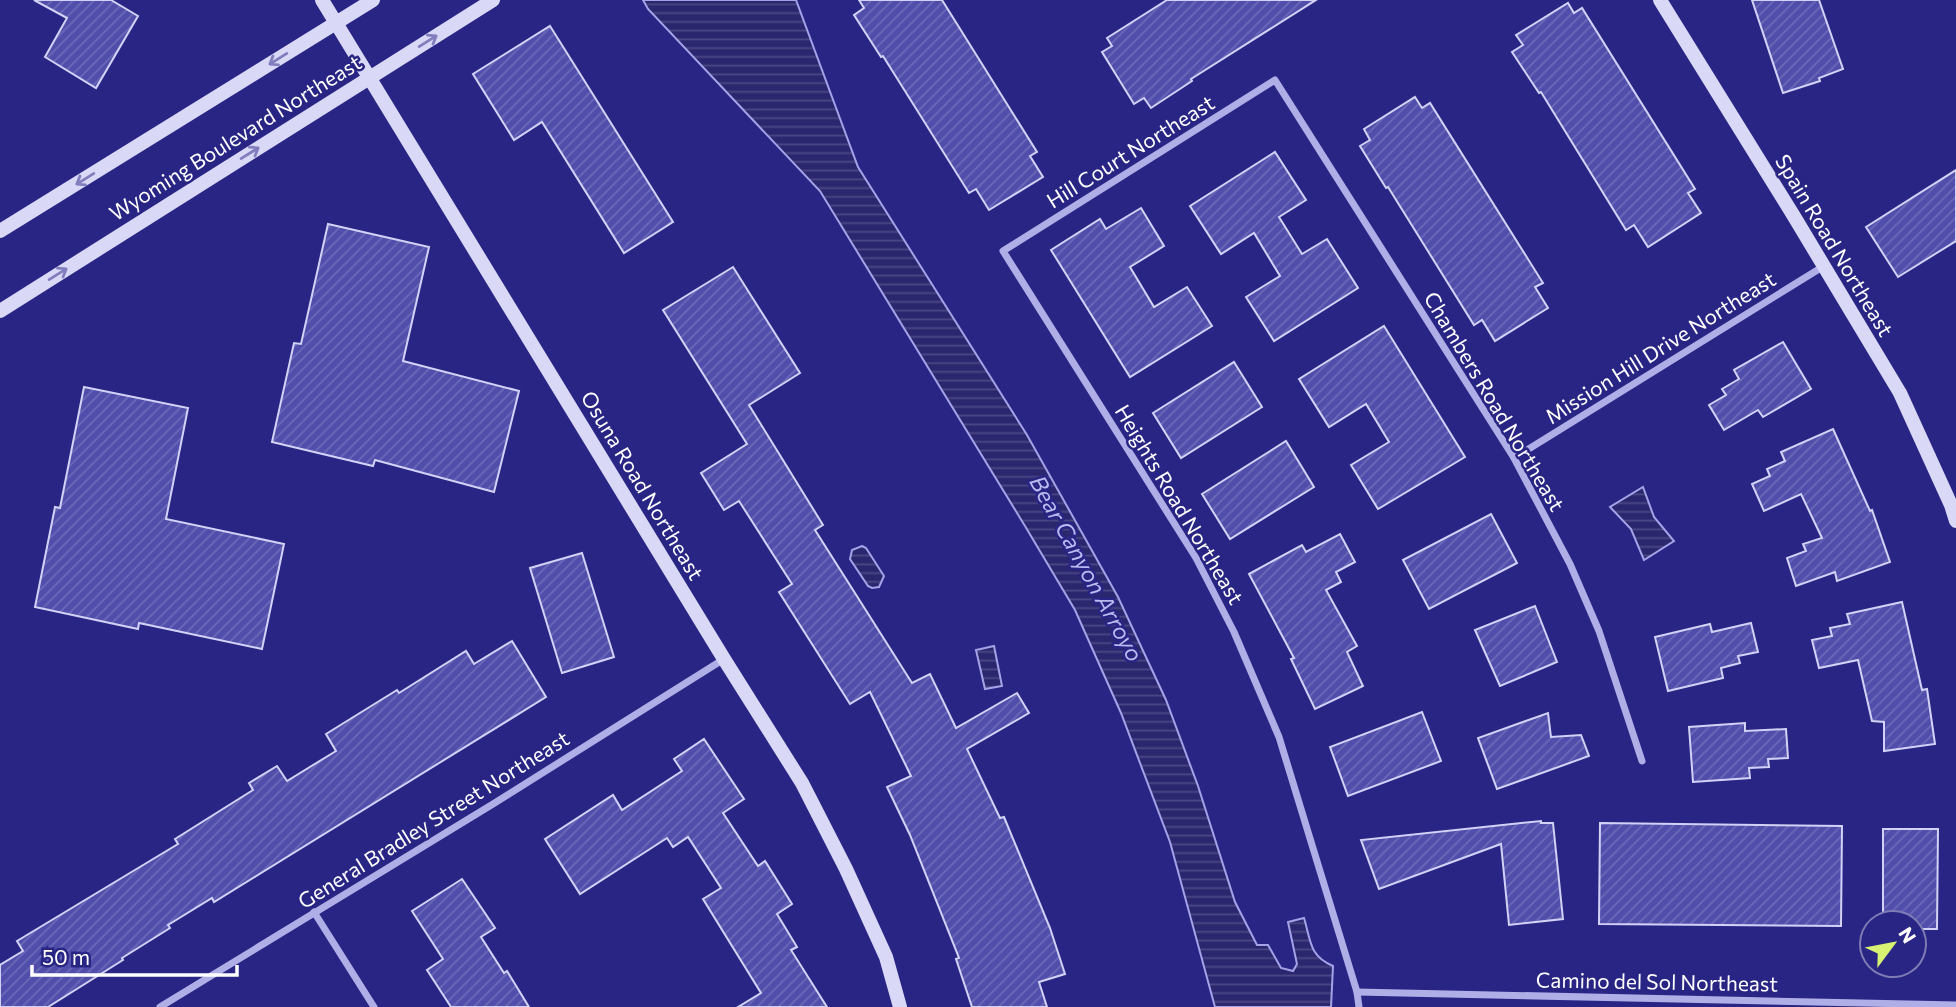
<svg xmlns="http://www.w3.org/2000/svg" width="1956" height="1007" font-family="Commissioner,sans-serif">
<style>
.water{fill:url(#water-rules);stroke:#a4a3e8;stroke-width:2}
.building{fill:url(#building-hatch);stroke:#d3d2f6;stroke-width:2}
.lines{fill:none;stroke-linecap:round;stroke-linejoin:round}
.street{stroke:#b0aee7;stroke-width:7}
.secondary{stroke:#dad8f7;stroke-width:14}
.oneway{stroke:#827ebe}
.labels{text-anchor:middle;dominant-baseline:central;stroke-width:5;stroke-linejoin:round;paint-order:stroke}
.street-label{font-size:21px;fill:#fff;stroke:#292584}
.water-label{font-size:23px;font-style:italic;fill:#bbbaef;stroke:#292584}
</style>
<defs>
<pattern id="water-rules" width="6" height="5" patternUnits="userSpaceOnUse" patternTransform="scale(1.75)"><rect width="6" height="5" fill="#2b276f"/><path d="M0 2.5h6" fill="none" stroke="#4b4785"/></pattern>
<pattern id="building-hatch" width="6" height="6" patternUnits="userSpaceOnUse" patternTransform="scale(1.75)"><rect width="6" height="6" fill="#514eab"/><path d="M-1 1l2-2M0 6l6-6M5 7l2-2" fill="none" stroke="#6b69b8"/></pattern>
</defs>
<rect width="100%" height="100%" fill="#292584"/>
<g class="water">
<path d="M 643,0 L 796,0 L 858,167 L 1027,435 L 1118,597 L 1166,700 L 1198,786 L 1235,902 L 1257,945 L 1268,945 L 1281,968 L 1293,971 L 1297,964 L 1288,922 L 1304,918 C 1311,941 1309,956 1333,966 L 1331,1007 L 1215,1007 L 1170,842 L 1121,713 L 1075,610 L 1025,526 L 820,191 L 648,9 Z"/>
<path d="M 1643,487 L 1654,517 L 1674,541 L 1644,560 L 1631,529 L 1610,507 Z"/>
<path d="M 862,546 L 866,548 L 884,576 L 879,587 L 872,588 L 868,586 L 850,559 L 852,550 Z"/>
<path d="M 994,646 L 1002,686 L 985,689 L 976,650 Z"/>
</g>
<g class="building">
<path d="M 34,0 L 111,0 L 138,16 L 96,88 L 45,57 L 67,18 Z"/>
<path d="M 859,0 L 942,0 L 1037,152 L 1030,156 L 1043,177 L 989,210 L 976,189 L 969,193 L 883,56 L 881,57 L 854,15 L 864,8 Z"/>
<path d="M 1167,0 L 1316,0 L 1191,79 L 1192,81 L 1151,108 L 1144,98 L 1134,104 L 1102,52 L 1112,46 L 1107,38 Z"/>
<path d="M 1752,0 L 1819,0 L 1843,69 L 1819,78 L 1820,81 L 1783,93 Z"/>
<path d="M 1568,3 L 1574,13 L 1582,8 L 1695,189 L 1688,193 L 1701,213 L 1648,247 L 1634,225 L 1626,230 L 1541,92 L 1539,93 L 1512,52 L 1523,45 L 1516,35 Z"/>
<path d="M 550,26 L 673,222 L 624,253 L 542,122 L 514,140 L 473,74 Z"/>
<path d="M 1415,97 L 1422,108 L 1430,103 L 1543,283 L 1535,287 L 1548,308 L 1495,341 L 1482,320 L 1474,325 L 1388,187 L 1386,188 L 1360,146 L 1370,140 L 1364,129 Z"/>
<path d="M 1275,152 L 1306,200 L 1279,217 L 1302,254 L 1327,239 L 1358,288 L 1274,341 L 1246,297 L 1280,276 L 1254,233 L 1221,254 L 1190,206 Z"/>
<path d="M 1956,170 L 1956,241 L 1898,277 L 1866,227 Z"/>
<path d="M 1141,208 L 1164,246 L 1130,267 L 1154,307 L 1187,287 L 1212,326 L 1130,377 L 1051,250 L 1100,219 L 1106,229 Z"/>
<path d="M 328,224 L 429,247 L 403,361 L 519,391 L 494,492 L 375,460 L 373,466 L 272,442 L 294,343 L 301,344 Z"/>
<path d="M 733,267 L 800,373 L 749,405 L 823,525 L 815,530 L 912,683 L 930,674 L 956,728 L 1017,693 L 1029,713 L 967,749 L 1000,818 L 1004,817 L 1050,928 L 1065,974 L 1039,982 L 1047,1007 L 972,1007 L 956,959 L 959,958 L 910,835 L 887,787 L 911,776 L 870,692 L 850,704 L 779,592 L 792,584 L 739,501 L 724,510 L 701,473 L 747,444 L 663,310 Z"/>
<path d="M 1384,326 L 1465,457 L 1378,509 L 1351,465 L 1389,442 L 1366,404 L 1329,427 L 1299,379 Z"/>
<path d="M 1783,342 L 1811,389 L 1763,417 L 1758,410 L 1724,430 L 1709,405 L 1726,395 L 1722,389 L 1739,379 L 1734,370 Z"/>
<path d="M 1234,362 L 1262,407 L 1181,458 L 1153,413 Z"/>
<path d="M 84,387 L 188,408 L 166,519 L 284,544 L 262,649 L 139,623 L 138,629 L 35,607 L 55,507 L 60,508 Z"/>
<path d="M 1833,429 L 1870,511 L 1872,510 L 1890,562 L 1837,581 L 1835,572 L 1796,586 L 1787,558 L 1806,551 L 1803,544 L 1822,538 L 1801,494 L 1764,511 L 1752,484 L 1770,476 L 1767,469 L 1785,461 L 1781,452 Z"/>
<path d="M 1286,441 L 1314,487 L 1230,539 L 1202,494 Z"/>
<path d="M 1491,514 L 1517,563 L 1429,609 L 1403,560 Z"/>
<path d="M 1340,534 L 1355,562 L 1336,572 L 1341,582 L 1326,590 L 1357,646 L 1347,652 L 1363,686 L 1315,709 L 1291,659 L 1294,658 L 1249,574 L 1302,545 L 1306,552 Z"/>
<path d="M 582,553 L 614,657 L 562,673 L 530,568 Z"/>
<path d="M 1902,602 L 1922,690 L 1927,689 L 1935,744 L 1884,751 L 1884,722 L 1872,721 L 1858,660 L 1819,668 L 1812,640 L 1832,636 L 1830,628 L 1850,624 L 1847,614 Z"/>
<path d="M 1535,606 L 1557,662 L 1500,686 L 1475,630 Z"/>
<path d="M 1751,623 L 1758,652 L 1738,656 L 1740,663 L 1721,668 L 1723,678 L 1668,691 L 1655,637 L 1710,624 L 1712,632 Z"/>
<path d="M 512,641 L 546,697 L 214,902 L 212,898 L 168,925 L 170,928 L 122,958 L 123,960 L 48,1007 L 0,1007 L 0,965 L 23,951 L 17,941 L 178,844 L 175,839 L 253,790 L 249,783 L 277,766 L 287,781 L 336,751 L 326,734 L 397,690 L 399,693 L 466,651 L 474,664 Z"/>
<path d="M 1422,712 L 1441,761 L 1348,796 L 1330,747 Z"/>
<path d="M 1548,713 L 1551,737 L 1581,735 L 1589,756 L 1497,789 L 1478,738 Z"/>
<path d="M 1745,723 L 1745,731 L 1786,729 L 1788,758 L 1768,759 L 1769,767 L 1749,768 L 1750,778 L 1693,782 L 1689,727 Z"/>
<path d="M 704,739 L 744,799 L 723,813 L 758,866 L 765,861 L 792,904 L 777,914 L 797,947 L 791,950 L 827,1007 L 738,1007 L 761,993 L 703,899 L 721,888 L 688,837 L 673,847 L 667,838 L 580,894 L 545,839 L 613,795 L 622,810 L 682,771 L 674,759 Z"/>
<path d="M 1541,821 L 1541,823 L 1553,823 L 1563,919 L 1509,925 L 1501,844 L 1379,889 L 1361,840 Z"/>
<path d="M 1600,823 L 1842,826 L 1841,926 L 1599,924 Z"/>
<path d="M 1883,829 L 1938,829 L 1937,929 L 1914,929 L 1914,923 L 1883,923 Z"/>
<path d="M 462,879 L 495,928 L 481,937 L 504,973 L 507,971 L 529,1007 L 451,1007 L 427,970 L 443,959 L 412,911 Z"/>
</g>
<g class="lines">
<g class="street">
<path d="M 1514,458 L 1824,266"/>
<path d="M 314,912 L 374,1007"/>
<path d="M 1357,992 L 1956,1005"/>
<path d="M 160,1007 L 493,804 L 724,659"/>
<path d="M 1359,1007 L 1357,992 L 1279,737 L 1234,632 L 1196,558 L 1003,251 L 1275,80 L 1514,458 L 1570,564 L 1599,631 L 1642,761"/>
</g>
<g class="secondary">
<path d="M 322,0 L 724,659 L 802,783 L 846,869 L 886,957 L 900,1007"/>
<path d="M 1660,0 L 1795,218 L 1900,393 L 1951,505 L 1956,521"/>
<path d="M 0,231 L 373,0"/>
<path d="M 0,311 L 493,0"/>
</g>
</g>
<defs><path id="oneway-shaft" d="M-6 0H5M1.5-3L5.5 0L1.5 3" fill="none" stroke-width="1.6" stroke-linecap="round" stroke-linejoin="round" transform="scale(1.75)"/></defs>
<g class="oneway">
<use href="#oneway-shaft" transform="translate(428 41) rotate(-32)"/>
<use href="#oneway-shaft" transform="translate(278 59) rotate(148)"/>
<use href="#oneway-shaft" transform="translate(250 153) rotate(-32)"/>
<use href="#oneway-shaft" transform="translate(85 179) rotate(148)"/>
<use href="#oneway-shaft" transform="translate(58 274) rotate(-32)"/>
</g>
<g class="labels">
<g class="street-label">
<text transform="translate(235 137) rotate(-32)">Wyoming Boulevard Northeast</text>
<text transform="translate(1130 151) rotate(-32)">Hill Court Northeast</text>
<text transform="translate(1835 245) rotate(59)">Spain Road Northeast</text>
<text transform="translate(1660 347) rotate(-32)">Mission Hill Drive Northeast</text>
<text transform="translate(1495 401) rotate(59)">Chambers Road Northeast</text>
<text transform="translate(643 485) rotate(59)">Osuna Road Northeast</text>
<text transform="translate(1180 504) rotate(59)">Heights Road Northeast</text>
<text transform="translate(433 819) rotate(-32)">General Bradley Street Northeast</text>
<text transform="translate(1657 981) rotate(1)">Camino del Sol Northeast</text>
</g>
<g class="water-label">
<text transform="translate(1087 568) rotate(61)">Bear Canyon Arroyo</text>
</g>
</g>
<g transform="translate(1893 944) rotate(58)"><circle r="33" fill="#292584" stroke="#7f7cb5" stroke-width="2"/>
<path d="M0-5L12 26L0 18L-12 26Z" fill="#d9f173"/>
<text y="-10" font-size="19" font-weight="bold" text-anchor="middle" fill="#ffffff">N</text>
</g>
<path d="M32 965v10h205v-10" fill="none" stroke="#ffffff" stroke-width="3.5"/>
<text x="42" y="965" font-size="21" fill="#ffffff" stroke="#292584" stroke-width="5" paint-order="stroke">50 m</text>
</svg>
